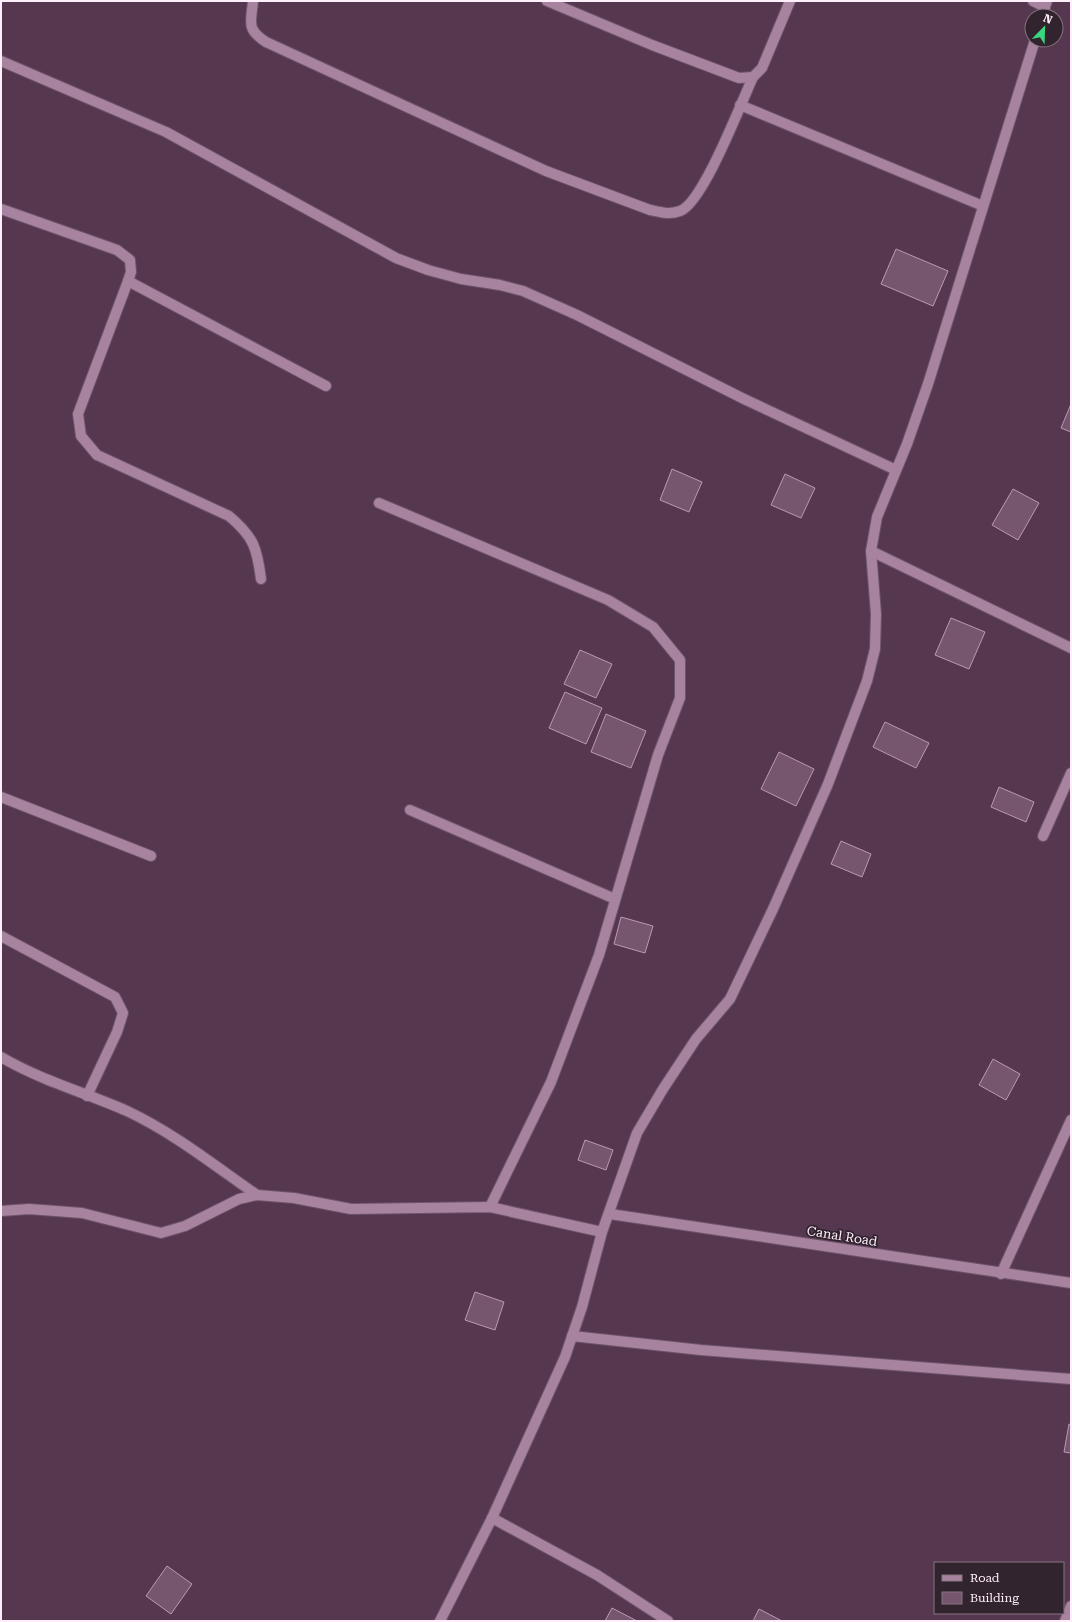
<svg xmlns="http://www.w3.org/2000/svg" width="1072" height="1622" font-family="'Roboto Serif',serif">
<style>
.building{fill:#76556f;stroke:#bc98b5}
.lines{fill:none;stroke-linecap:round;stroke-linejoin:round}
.minor-casing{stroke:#6d5468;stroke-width:12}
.minor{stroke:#a7839f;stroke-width:10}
.labels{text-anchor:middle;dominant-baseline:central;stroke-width:3.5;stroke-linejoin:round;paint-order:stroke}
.street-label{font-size:13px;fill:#ffeffb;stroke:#32242f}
</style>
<rect width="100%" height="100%" fill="#563750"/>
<g class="building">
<path d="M 896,249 L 948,271 L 933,306 L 881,284 Z"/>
<path d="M 1071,404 L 1071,432 L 1061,428 Z"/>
<path d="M 672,469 L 702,482 L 689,512 L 660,500 Z"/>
<path d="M 785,474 L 815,488 L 801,518 L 771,505 Z"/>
<path d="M 1013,489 L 1039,503 L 1018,540 L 992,525 Z"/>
<path d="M 951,618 L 985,632 L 969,669 L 935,655 Z"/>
<path d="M 580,650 L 612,664 L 596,698 L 564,684 Z"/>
<path d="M 565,692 L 602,708 L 586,744 L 549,728 Z"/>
<path d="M 606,714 L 646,731 L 631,768 L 591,752 Z"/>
<path d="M 885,722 L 929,743 L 916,768 L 873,747 Z"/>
<path d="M 779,752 L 814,769 L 796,806 L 761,789 Z"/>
<path d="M 999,787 L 1034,802 L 1026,822 L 991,807 Z"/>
<path d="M 841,841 L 871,854 L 862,877 L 831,864 Z"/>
<path d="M 621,917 L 653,926 L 645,953 L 614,944 Z"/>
<path d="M 993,1059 L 1020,1074 L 1006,1100 L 979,1085 Z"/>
<path d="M 585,1140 L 613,1150 L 606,1170 L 578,1160 Z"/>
<path d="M 475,1292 L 504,1302 L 495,1330 L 465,1320 Z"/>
<path d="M 1069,1424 L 1071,1425 L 1071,1453 L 1064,1452 Z"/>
<path d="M 167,1566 L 192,1584 L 171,1614 L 146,1596 Z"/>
<path d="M 612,1608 L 637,1621 L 605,1621 Z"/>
<path d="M 759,1609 L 782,1621 L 753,1621 Z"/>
</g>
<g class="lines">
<g class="minor-casing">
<g id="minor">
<path d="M 253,1 C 251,23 246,29 266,42 L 546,171 L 650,210 C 660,212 669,215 680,211 C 703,203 741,103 753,77"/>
<path d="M 547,1 L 652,45 L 739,78 L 753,77 L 762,68 L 790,1"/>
<path d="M 1033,1 L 1045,7"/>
<path d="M 1042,16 L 1047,1"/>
<path d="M 1,61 L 166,132 L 396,258 L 428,270 L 461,279 L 500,285 L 523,291 L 577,315 L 744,399 L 896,470"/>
<path d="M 740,105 L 983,206"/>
<path d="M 1,209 L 117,250 L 130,260 L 131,272 L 128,281 L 78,414 L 81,436 L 97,455 L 229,516 C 254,537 257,548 261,579"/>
<path d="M 128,281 L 326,386"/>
<path d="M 379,503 L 608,600 L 653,627 L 680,660 L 680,698 L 658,755 L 599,955 L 551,1082 L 490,1207"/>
<path d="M 871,551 L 1071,648"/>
<path d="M 1,797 L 151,856"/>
<path d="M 410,810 L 615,899"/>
<path d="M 1043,836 L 1071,773"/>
<path d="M 1,936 L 115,997 L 123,1013 L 117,1032 L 87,1096"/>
<path d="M 1,1057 C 42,1081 84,1092 127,1111 C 174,1133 215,1166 257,1195"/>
<path d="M 1,1211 L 29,1209 L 82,1213 L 161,1233 L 185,1226 L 239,1199 L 257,1195 L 294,1198 L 351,1209 L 490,1207 L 602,1232"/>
<path d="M 610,1214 L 1071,1283"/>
<path d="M 1001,1274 L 1071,1120"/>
<path d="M 572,1336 L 701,1350 L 1071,1379"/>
<path d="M 492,1518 L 597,1575 L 668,1621"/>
<path d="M 440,1621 L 492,1518 L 565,1357 L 582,1307 L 602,1232 L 637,1133 L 663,1089 L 696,1039 L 730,999 L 773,909 L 828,784 L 867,681 L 875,649 L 876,614 L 871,551 L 877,517 L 907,444 L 928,384 L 1035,40"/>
<path d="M 1065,1621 L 1071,1606"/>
</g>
</g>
<use href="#minor" class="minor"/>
</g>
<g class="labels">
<g class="street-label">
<text transform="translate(842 1236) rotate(9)">Canal Road</text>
</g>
</g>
<rect width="1072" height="1622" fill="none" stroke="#ffeffb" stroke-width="4"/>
<rect x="934" y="1562" width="130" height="52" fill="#32242f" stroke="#847581"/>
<rect x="942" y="1575" width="20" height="6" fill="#a7839f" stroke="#847581"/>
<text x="970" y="1582" font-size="12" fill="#ffeffb">Road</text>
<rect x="942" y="1592" width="20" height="12" fill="#76556f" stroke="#847581"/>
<text x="970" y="1602" font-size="12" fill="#ffeffb">Building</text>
<g transform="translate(1044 28) rotate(23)"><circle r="19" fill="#32242f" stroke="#847581"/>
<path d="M0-3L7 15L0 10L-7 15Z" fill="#39d87f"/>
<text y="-6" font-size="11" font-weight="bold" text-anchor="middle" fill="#ffeffb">N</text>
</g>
</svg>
